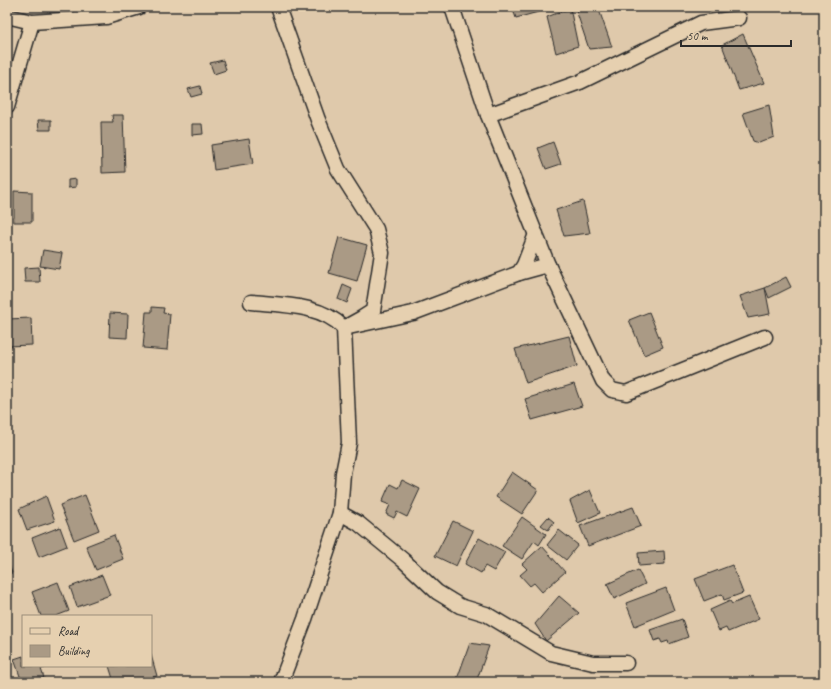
<svg xmlns="http://www.w3.org/2000/svg" width="831" height="689" font-family="Caveat,sans-serif">
<style>
.building{fill:#aa9a85;stroke:#2b2b2b}
.lines{fill:none;stroke-linecap:round;stroke-linejoin:round}
.minor-casing{stroke:#2b2b2b;stroke-width:17}
.minor{stroke:#e6d0b0;stroke-width:14}
</style>
<rect width="100%" height="100%" fill="#dfc9ab"/>
<filter id="ink" filterUnits="userSpaceOnUse"><feTurbulence type="fractalNoise" baseFrequency=".025" numOctaves="2"/><feDisplacementMap in="SourceGraphic" scale="8" xChannelSelector="R" yChannelSelector="G"/><feConvolveMatrix kernelMatrix="1 2 1 2 8 2 1 2 1" color-interpolation-filters="sRGB"/></filter>
<g filter="url(#ink)">
<g class="building">
<path d="M 512,7 L 541,7 L 542,11 L 516,18 Z"/>
<path d="M 575,7 L 598,7 L 612,47 L 589,49 Z"/>
<path d="M 570,8 L 578,46 L 556,53 L 547,17 Z"/>
<path d="M 743,34 L 764,83 L 739,90 L 722,45 Z"/>
<path d="M 223,60 L 226,70 L 214,74 L 210,63 Z"/>
<path d="M 7,68 L 14,69 L 13,82 L 7,81 Z"/>
<path d="M 200,86 L 202,94 L 191,97 L 188,89 Z"/>
<path d="M 769,105 L 774,137 L 759,143 L 753,141 L 743,113 Z"/>
<path d="M 112,115 L 123,115 L 125,172 L 102,173 L 101,122 L 113,122 Z"/>
<path d="M 38,120 L 51,120 L 51,130 L 39,130 Z"/>
<path d="M 192,124 L 202,124 L 203,134 L 192,135 Z"/>
<path d="M 249,139 L 253,164 L 214,170 L 211,145 Z"/>
<path d="M 553,142 L 561,164 L 546,169 L 538,148 Z"/>
<path d="M 76,179 L 76,187 L 68,188 L 68,180 Z"/>
<path d="M 14,191 L 32,192 L 32,222 L 14,222 Z"/>
<path d="M 583,201 L 590,233 L 564,236 L 556,210 Z"/>
<path d="M 339,237 L 367,245 L 357,281 L 329,273 Z"/>
<path d="M 43,250 L 62,253 L 59,269 L 40,266 Z"/>
<path d="M 39,267 L 40,282 L 25,282 L 24,268 Z"/>
<path d="M 786,277 L 791,287 L 769,298 L 765,288 Z"/>
<path d="M 343,285 L 352,289 L 347,303 L 338,299 Z"/>
<path d="M 765,288 L 770,314 L 748,318 L 740,296 Z"/>
<path d="M 152,307 L 164,308 L 163,313 L 170,314 L 167,350 L 143,348 L 146,312 L 152,312 Z"/>
<path d="M 649,312 L 663,347 L 644,355 L 629,320 Z"/>
<path d="M 110,313 L 128,314 L 127,338 L 109,337 Z"/>
<path d="M 31,318 L 32,345 L 7,346 L 7,319 Z"/>
<path d="M 569,336 L 577,366 L 526,383 L 515,349 Z"/>
<path d="M 574,384 L 582,406 L 532,420 L 525,399 Z"/>
<path d="M 512,472 L 538,490 L 522,514 L 496,497 Z"/>
<path d="M 402,480 L 420,489 L 407,517 L 397,512 L 394,518 L 386,514 L 390,505 L 382,502 L 390,484 L 398,488 Z"/>
<path d="M 590,490 L 600,513 L 578,523 L 570,501 Z"/>
<path d="M 85,495 L 99,530 L 74,540 L 60,505 Z"/>
<path d="M 46,496 L 55,521 L 27,530 L 19,509 Z"/>
<path d="M 633,507 L 641,526 L 588,546 L 580,526 Z"/>
<path d="M 522,517 L 546,534 L 539,545 L 534,541 L 522,559 L 502,546 Z"/>
<path d="M 548,517 L 554,522 L 548,530 L 541,525 Z"/>
<path d="M 453,521 L 473,531 L 456,566 L 435,556 Z"/>
<path d="M 60,527 L 67,546 L 39,557 L 32,538 Z"/>
<path d="M 559,530 L 578,545 L 566,560 L 547,545 Z"/>
<path d="M 114,535 L 123,559 L 96,570 L 86,546 Z"/>
<path d="M 479,538 L 505,552 L 494,571 L 485,566 L 481,573 L 465,564 Z"/>
<path d="M 542,546 L 565,572 L 542,592 L 534,583 L 530,586 L 520,575 L 527,569 L 522,564 Z"/>
<path d="M 664,551 L 665,564 L 639,566 L 638,553 Z"/>
<path d="M 7,559 L 12,573 L 7,574 Z"/>
<path d="M 732,565 L 743,593 L 724,600 L 722,594 L 704,601 L 695,579 Z"/>
<path d="M 638,570 L 645,584 L 614,599 L 607,584 Z"/>
<path d="M 102,575 L 110,595 L 77,607 L 70,587 Z"/>
<path d="M 58,582 L 69,611 L 56,616 L 41,616 L 32,592 Z"/>
<path d="M 666,588 L 674,610 L 635,626 L 626,603 Z"/>
<path d="M 559,596 L 579,613 L 546,641 L 535,624 Z"/>
<path d="M 749,597 L 759,619 L 728,632 L 726,628 L 719,631 L 710,610 L 730,601 L 732,604 Z"/>
<path d="M 682,619 L 688,637 L 669,644 L 668,641 L 662,643 L 660,639 L 654,641 L 650,630 Z"/>
<path d="M 470,643 L 489,646 L 476,682 L 456,682 Z"/>
<path d="M 151,655 L 157,676 L 134,682 L 114,682 L 109,666 L 151,666 Z"/>
<path d="M 23,656 L 23,666 L 50,666 L 41,669 L 44,678 L 29,682 L 22,682 L 14,659 Z"/>
</g>
<g class="lines">
<g class="minor-casing">
<g id="minor">
<path d="M 278,7 L 318,120 L 338,169 L 376,229 L 382,253 L 373,311 L 362,318 L 344,328 L 349,443 L 343,473 L 340,513 L 305,619 L 281,682"/>
<path d="M 7,16 L 32,22 L 106,17 L 139,7"/>
<path d="M 7,107 L 32,22"/>
<path d="M 488,115 L 580,82 L 701,23 L 739,18"/>
<path d="M 548,265 L 603,381 L 612,390 L 626,393 L 765,337"/>
<path d="M 519,273 L 524,265 L 536,234"/>
<path d="M 251,302 C 282,305 321,304 344,328 L 413,313 L 519,273 L 548,265 L 488,115 L 452,7"/>
<path d="M 340,513 L 358,523 L 403,560 L 437,592 L 460,606 L 486,614 L 551,653 L 593,663 L 626,663"/>
</g>
</g>
<use href="#minor" class="minor"/>
</g>
</g>
<rect width="831" height="689" fill="none" stroke="#e6d0b0" stroke-width="24"/>
<rect x="12" y="12" width="807" height="665" fill="none" stroke="#2b2b2b" stroke-width="1.5" filter="url(#ink)"/>
<rect x="22" y="615" width="130" height="52" fill="#e6d0b0" stroke="#9b8e7b"/>
<rect x="30" y="628" width="20" height="6" fill="#e6d0b0" stroke="#9b8e7b"/>
<text x="58" y="635" font-size="12" fill="#2b2b2b">Road</text>
<rect x="30" y="645" width="20" height="12" fill="#aa9a85" stroke="#9b8e7b"/>
<text x="58" y="655" font-size="12" fill="#2b2b2b">Building</text>
<path d="M681 40v6h110v-6" fill="none" stroke="#2b2b2b" stroke-width="2"/>
<text x="687" y="40" font-size="12" fill="#2b2b2b" stroke="#e6d0b0" stroke-width="3" paint-order="stroke">50 m</text>
</svg>
